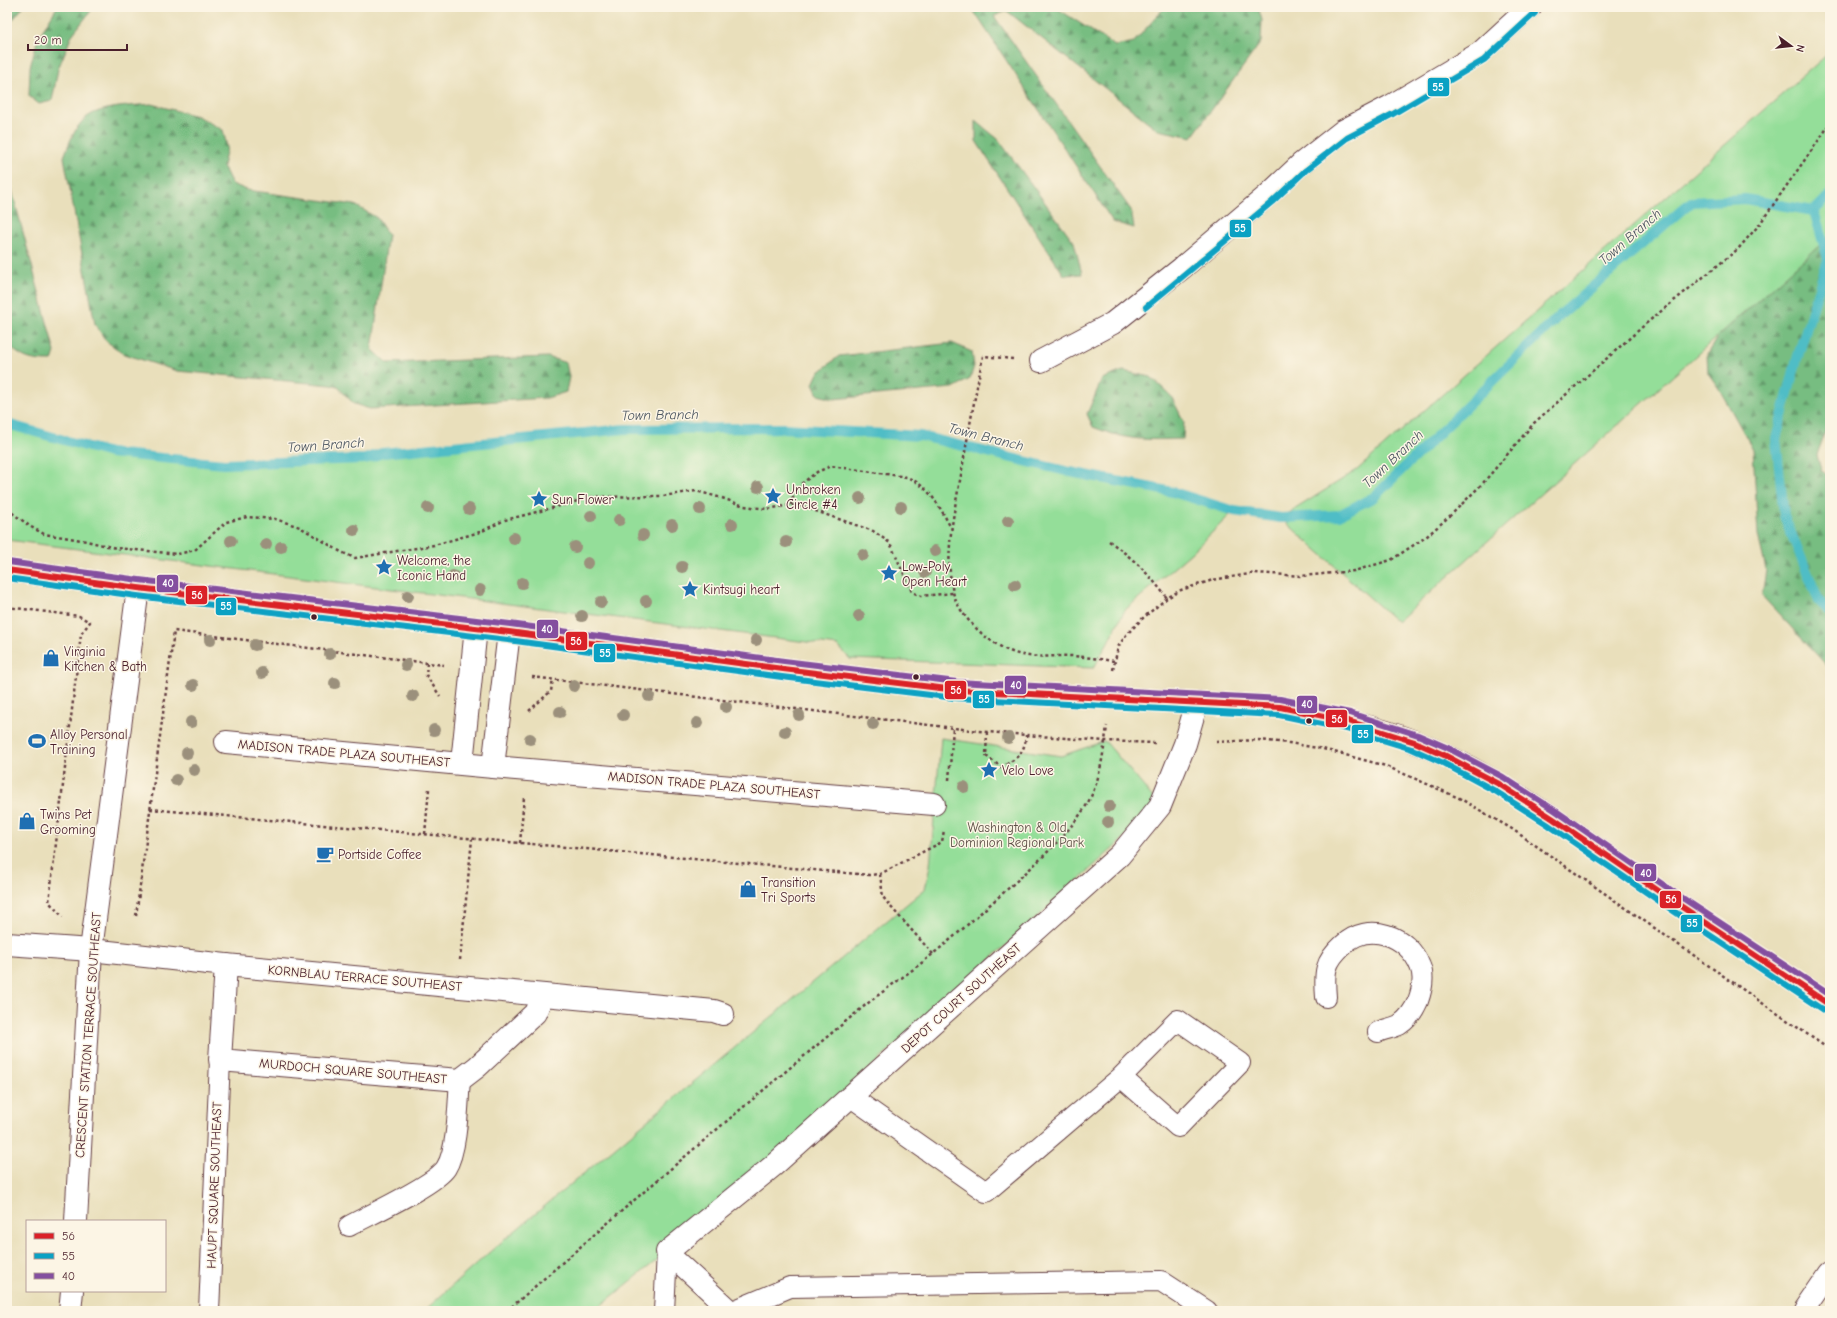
<svg xmlns="http://www.w3.org/2000/svg" width="1837" height="1318" font-family="'Comic Neue',sans-serif">
<style>
.forest{fill:url(#forest-firs);stroke:#606e56}
.park{fill:#94de99;stroke:#6f7e62}
.lines{fill:none;stroke-linecap:round;stroke-linejoin:round}
.stream{stroke:#4fbdc6;stroke-width:10}
.lane-casing{stroke:#623c41;stroke-width:22}
.street-casing{stroke:#623c41;stroke-width:24}
.secondary-casing{stroke:#623c41;stroke-width:24}
.path{stroke:#623c41;stroke-width:2.5;stroke-dasharray:3 3;stroke-linecap:butt}
.lane{stroke:#fff;stroke-width:20}
.street{stroke:#fff;stroke-width:22}
.secondary{stroke:#fff;stroke-width:22}
.bus-1-casing{stroke:#fcf5e5;stroke-width:9}
.bus-2-casing{stroke:#fcf5e5;stroke-width:9}
.bus-3-casing{stroke:#fcf5e5;stroke-width:9}
.bus-1{stroke:#da2128;stroke-width:6}
.bus-2{stroke:#0ba1c3;stroke-width:6}
.bus-3{stroke:#844f9f;stroke-width:6}
.tree{fill:#9b907b}
.bus-dot{fill:#4a1f2b;stroke:#fcf5e5;stroke-width:1.5}
.labels{text-anchor:middle;dominant-baseline:central;stroke-width:3;stroke-linejoin:round;paint-order:stroke}
.poi-label{font-size:13px;fill:#4a1f2b;stroke:#fcf5e5;text-anchor:start}
.street-label{font-size:13px;fill:#4a1f2b;stroke:#fcf5e5}
.park-label{font-size:13px;fill:#5c4f46;stroke:#fcf5e5}
.water-label{font-size:14px;font-style:italic;fill:#4c5661;stroke:#fcf5e5}
.line-badge{stroke:#fcf5e5;stroke-width:1.5}
.badge-label{font-size:11px;text-anchor:middle;font-weight:bold;fill:#fff}
</style>
<defs>
<pattern id="forest-firs" width="22" height="20" patternUnits="userSpaceOnUse"><rect width="22" height="20" fill="#77bd81"/><path d="M5 1l3.5 6h-7zM16 11l3.5 6h-7z" fill="#64996a"/></pattern>
</defs>
<rect width="100%" height="100%" fill="#fcf5e5"/>
<filter id="ink" filterUnits="userSpaceOnUse"><feTurbulence type="fractalNoise" baseFrequency=".025" numOctaves="2"/><feDisplacementMap in="SourceGraphic" scale="8" xChannelSelector="R" yChannelSelector="G"/><feConvolveMatrix kernelMatrix="1 2 1 2 8 2 1 2 1" color-interpolation-filters="sRGB"/></filter>
<filter id="wash" filterUnits="userSpaceOnUse"><feTurbulence type="fractalNoise" baseFrequency=".012" numOctaves="4" result="noise"/><feDisplacementMap in="SourceGraphic" scale="16" xChannelSelector="R" yChannelSelector="G"/><feGaussianBlur stdDeviation="0.9" result="paint"/><feColorMatrix in="noise" values="0 0 0 0 0 0 0 0 0 0 0 0 0 0 0 0 0 1.4 0 .05"/><feComposite in="paint" operator="in"/></filter>
<g filter="url(#wash)">
<rect width="100%" height="100%" fill="#e9dfbb"/>
<g class="forest">
<path d="M 7,7 L 23,7 L 7,27 Z"/>
<path d="M 57,7 L 94,7 L 72,35 L 58,69 L 52,101 L 39,104 L 29,96 L 30,67 L 38,38 Z"/>
<path d="M 971,7 L 1055,7 L 1115,46 L 1134,42 L 1165,7 L 1258,7 L 1262,20 L 1261,42 L 1192,137 L 1158,130 L 1007,11 L 994,16 L 1131,210 L 1134,228 L 1113,222 Z"/>
<path d="M 151,104 L 197,116 L 223,130 L 227,147 L 223,166 L 232,184 L 247,190 L 355,205 L 377,218 L 388,235 L 372,349 L 387,363 L 548,357 L 566,363 L 569,377 L 566,392 L 547,398 L 370,409 L 354,404 L 338,387 L 331,385 L 177,371 L 124,354 L 106,341 L 95,324 L 64,157 C 69,143 75,126 87,117 C 101,106 134,106 151,104 Z"/>
<path d="M 976,121 L 998,139 L 1074,242 L 1082,274 L 1064,275 L 976,141 Z"/>
<path d="M 7,172 L 55,352 L 52,361 C 30,361 23,359 7,344 Z"/>
<path d="M 1830,236 L 1830,418 L 1817,455 L 1821,470 L 1830,478 L 1830,669 L 1762,596 L 1766,570 L 1758,535 L 1753,449 L 1718,387 L 1708,373 L 1707,354 L 1718,336 Z"/>
<path d="M 952,343 L 972,352 L 974,366 L 970,379 L 953,388 L 833,399 L 818,395 L 813,384 L 818,373 L 839,356 Z"/>
<path d="M 1123,371 L 1151,377 L 1171,396 L 1184,422 L 1183,439 C 1147,440 1127,441 1093,427 L 1087,414 L 1102,379 Z"/>
</g>
<g class="park">
<path d="M 1830,52 L 1830,236 L 1397,622 L 1281,518 L 1357,470 Z"/>
<path d="M 7,427 L 110,453 L 224,464 L 365,459 L 382,453 L 625,429 L 784,428 L 921,436 L 1070,472 L 1155,488 L 1234,511 L 1192,552 L 1125,610 L 1094,668 L 850,659 L 838,646 L 7,540 Z"/>
<path d="M 941,738 L 1061,756 L 1105,741 L 1160,806 L 667,1252 L 594,1311 L 424,1311 L 492,1250 L 925,889 L 930,866 Z"/>
</g>
<g class="lines">
<g class="stream">
<path d="M 1814,211 L 1828,259 L 1797,359 L 1776,439 L 1784,516 L 1819,601 L 1830,612"/>
<path d="M 7,424 L 110,453 L 224,464 L 365,459 L 382,453 L 625,429 L 784,428 L 921,436 L 1070,472 L 1173,492 L 1234,511 L 1281,518 L 1339,515 L 1374,497 L 1560,315 L 1691,202 L 1745,199 L 1814,211 L 1830,195"/>
</g>
</g>
</g>
<g filter="url(#ink)">
<g class="lines">
<g class="lane-casing">
<g id="lane">
<path d="M 1326,997 C 1324,973 1324,962 1343,945 C 1368,921 1408,935 1420,966 C 1425,977 1422,990 1418,1001 C 1414,1010 1407,1020 1399,1025 C 1393,1028 1385,1029 1378,1032"/>
<path d="M 851,1097 L 986,1192 L 1121,1077 L 1178,1020 L 1240,1063 L 1178,1127 L 1121,1077"/>
<path d="M 349,1226 C 369,1215 435,1185 446,1168 C 458,1149 458,1102 460,1080"/>
<path d="M 209,1311 L 220,1060"/>
<path d="M 664,1311 L 667,1252 L 731,1311"/>
<path d="M 733,1311 L 790,1287 L 1161,1281 L 1207,1311"/>
</g>
</g>
<g class="street-casing">
<g id="street">
<path d="M 1041,361 L 1113,323 L 1182,268 L 1267,196 L 1301,164 L 1343,131 L 1389,107 L 1480,53 L 1530,7"/>
<path d="M 226,742 L 493,767 L 934,804"/>
<path d="M 462,763 L 476,628"/>
<path d="M 493,767 L 509,632"/>
<path d="M 7,944 L 91,950 L 226,965 L 714,1011 L 723,1014"/>
<path d="M 226,965 L 220,1060 L 460,1080 L 477,1067 L 535,1013 L 543,995"/>
<path d="M 76,1221 L 91,950 L 138,588"/>
<path d="M 667,1252 L 773,1166 L 1120,855 L 1160,806 L 1185,744 L 1197,702"/>
<path d="M 70,1311 L 72,1291"/>
<path d="M 1804,1311 L 1830,1273"/>
</g>
</g>
<g class="secondary-casing">
<path id="secondary" d="M 7,570 L 138,588 L 509,632 L 783,669 L 956,690 L 1280,707 C 1326,715 1371,725 1415,742 C 1494,774 1560,823 1629,871 C 1696,917 1763,961 1830,1005"/>
</g>
<g class="path">
<path d="M 1013,359 L 983,356 C 975,396 968,435 961,475 C 954,513 944,553 953,592 C 959,618 992,647 1018,654 C 1037,659 1054,655 1072,656 C 1086,657 1100,659 1114,661"/>
<path d="M 791,505 L 792,499 L 801,484 L 817,472 L 831,466 L 907,477 C 930,487 940,507 951,528"/>
<path d="M 7,509 L 31,527 L 44,534 L 82,540 L 116,548 L 178,554 L 195,550 L 226,522 L 247,517 L 275,519 L 300,527 L 341,552 L 355,558 L 434,545 L 480,532 L 505,520 L 572,503 L 587,497 L 663,496 L 696,491 L 722,498 L 744,506 L 767,509 L 791,505 L 804,507 L 873,531 L 890,543 L 912,592 L 921,596 L 953,593"/>
<path d="M 1109,541 C 1134,559 1149,574 1167,598"/>
<path d="M 7,607 L 79,616 L 90,622 L 81,634 L 49,902 L 63,917"/>
<path d="M 427,663 L 426,675 L 440,696"/>
<path d="M 1113,670 L 1118,647 L 1126,635 L 1143,618 L 1167,598 L 1181,590 L 1213,580 L 1255,573 L 1302,576 L 1354,571 L 1391,560 L 1426,537 L 1453,513 L 1483,483 L 1534,423 L 1649,321 L 1738,249 L 1759,225 L 1830,124"/>
<path d="M 532,677 L 987,732 L 1105,741 L 1155,743"/>
<path d="M 529,711 L 551,691 L 553,679"/>
<path d="M 987,732 L 986,756 L 1001,767 C 1016,759 1025,754 1026,735"/>
<path d="M 1216,742 L 1258,740 L 1289,743 L 1323,749 L 1386,766 L 1459,798 L 1512,829 L 1830,1050"/>
<path d="M 949,780 L 953,728"/>
<path d="M 150,809 L 869,875 L 880,874 L 942,842 L 944,830"/>
<path d="M 425,834 L 429,789"/>
<path d="M 520,843 L 524,797"/>
<path d="M 880,874 L 883,897 L 890,906 L 933,954"/>
<path d="M 136,916 L 174,631 L 444,665"/>
<path d="M 460,960 L 472,839"/>
<path d="M 507,1311 C 624,1208 742,1107 862,1008 C 885,989 911,972 934,953 C 957,935 979,914 1002,894 C 1030,869 1060,843 1082,812 C 1100,787 1103,755 1107,726"/>
</g>
<use href="#lane" class="lane"/>
<use href="#street" class="street"/>
<use href="#secondary" class="secondary"/>
<g class="bus-1-casing">
<path id="bus-1" d="M 7,570 L 138,588 L 509,632 L 783,669 L 956,690 L 1280,707 L 1348,721 L 1415,742 L 1444,755 L 1499,784 L 1552,818 L 1679,905 L 1830,1005"/>
</g>
<g class="bus-2-casing">
<g id="bus-2">
<path d="M 1146,307 L 1272,202 L 1306,170 L 1347,138 L 1393,114 L 1484,60 L 1535,13"/>
<path d="M 7,578 L 137,596 L 508,640 L 782,677 L 955,698 L 1279,715 L 1346,729 L 1412,749 L 1441,762 L 1495,791 L 1547,824 L 1675,912 L 1826,1012"/>
</g>
</g>
<g class="bus-3-casing">
<path id="bus-3" d="M 8,562 L 139,580 L 510,624 L 784,661 L 957,682 L 1280,699 L 1350,713 L 1418,735 L 1448,748 L 1503,777 L 1556,811 L 1684,899 L 1830,995"/>
</g>
<use href="#bus-1" class="bus-1"/>
<use href="#bus-2" class="bus-2"/>
<use href="#bus-3" class="bus-3"/>
</g>
<g class="tree">
<circle cx="758" cy="487" r="6"/>
<circle cx="860" cy="498" r="6"/>
<circle cx="901" cy="507" r="6"/>
<circle cx="428" cy="508" r="6"/>
<circle cx="469" cy="509" r="6"/>
<circle cx="700" cy="509" r="6"/>
<circle cx="591" cy="516" r="6"/>
<circle cx="619" cy="520" r="6"/>
<circle cx="1008" cy="521" r="6"/>
<circle cx="732" cy="524" r="6"/>
<circle cx="672" cy="525" r="6"/>
<circle cx="354" cy="530" r="6"/>
<circle cx="643" cy="535" r="6"/>
<circle cx="514" cy="538" r="6"/>
<circle cx="231" cy="541" r="6"/>
<circle cx="786" cy="542" r="6"/>
<circle cx="266" cy="544" r="6"/>
<circle cx="281" cy="547" r="6"/>
<circle cx="575" cy="547" r="6"/>
<circle cx="935" cy="551" r="6"/>
<circle cx="863" cy="555" r="6"/>
<circle cx="588" cy="563" r="6"/>
<circle cx="682" cy="567" r="6"/>
<circle cx="925" cy="572" r="6"/>
<circle cx="453" cy="576" r="6"/>
<circle cx="522" cy="583" r="6"/>
<circle cx="1015" cy="585" r="6"/>
<circle cx="480" cy="590" r="6"/>
<circle cx="408" cy="596" r="6"/>
<circle cx="646" cy="601" r="6"/>
<circle cx="601" cy="602" r="6"/>
<circle cx="582" cy="616" r="6"/>
<circle cx="859" cy="616" r="6"/>
<circle cx="210" cy="640" r="6"/>
<circle cx="756" cy="640" r="6"/>
<circle cx="255" cy="645" r="6"/>
<circle cx="330" cy="654" r="6"/>
<circle cx="406" cy="665" r="6"/>
<circle cx="262" cy="673" r="6"/>
<circle cx="335" cy="683" r="6"/>
<circle cx="193" cy="685" r="6"/>
<circle cx="574" cy="686" r="6"/>
<circle cx="413" cy="696" r="6"/>
<circle cx="649" cy="696" r="6"/>
<circle cx="726" cy="707" r="6"/>
<circle cx="560" cy="712" r="6"/>
<circle cx="623" cy="715" r="6"/>
<circle cx="799" cy="715" r="6"/>
<circle cx="191" cy="722" r="6"/>
<circle cx="697" cy="723" r="6"/>
<circle cx="873" cy="724" r="6"/>
<circle cx="434" cy="730" r="6"/>
<circle cx="785" cy="732" r="6"/>
<circle cx="1008" cy="738" r="6"/>
<circle cx="530" cy="739" r="6"/>
<circle cx="187" cy="753" r="6"/>
<circle cx="194" cy="770" r="6"/>
<circle cx="176" cy="780" r="6"/>
<circle cx="964" cy="787" r="6"/>
<circle cx="1109" cy="806" r="6"/>
<circle cx="1108" cy="822" r="6"/>
</g>
</g>
<defs>
<g id="sight-bare" transform="scale(1.38)"><path d="M0-6L1.8-2.2L6-1.7L2.9 1.2L3.7 5.4L0 3.3L-3.7 5.4L-2.9 1.2L-6-1.7L-1.8-2.2Z" fill="#1f6fb2" stroke="#fcf5e5" stroke-width="2.5" paint-order="stroke"/></g>
<g id="shop-bare" transform="scale(1.38)"><path d="M-5-2.5h2.3a2.7 3.5 0 0 1 5.4 0H5L5.5 6h-11ZM-1.5-2.5h3a1.5 2.3 0 0 0-3 0Z" fill="#1f6fb2" stroke="#fcf5e5" stroke-width="2.5" paint-order="stroke"/></g>
<g id="stadium-bare" transform="scale(1.38)"><path d="M0-5a6.5 5 0 1 0 0 10a6.5 5 0 1 0 0-10ZM-3.5-1.8h7v3.6h-7Z" fill="#1f6fb2" stroke="#fcf5e5" stroke-width="2.5" paint-order="stroke"/></g>
<g id="cafe-bare" transform="scale(1.38)"><path d="M-5.5-4.5H6V0H3Q3 3.5 0 3.5H-2.5Q-5.5 3.5-5.5 0ZM3-3.2v2h1.7v-2ZM-6 4.5H4V6H-6Z" fill="#1f6fb2" stroke="#fcf5e5" stroke-width="2.5" paint-order="stroke"/></g>
</defs>
<g fill-rule="evenodd">
<use href="#sight-bare" x="773" y="496"/>
<use href="#sight-bare" x="539" y="499"/>
<use href="#sight-bare" x="384" y="567"/>
<use href="#sight-bare" x="889" y="573"/>
<use href="#sight-bare" x="690" y="589"/>
<use href="#shop-bare" x="51" y="658"/>
<use href="#stadium-bare" x="37" y="741"/>
<use href="#sight-bare" x="989" y="770"/>
<use href="#shop-bare" x="27" y="821"/>
<use href="#cafe-bare" x="325" y="854"/>
<use href="#shop-bare" x="748" y="889"/>
</g>
<g class="bus-dot">
<circle cx="314" cy="617" r="3.5"/>
<circle cx="916" cy="677" r="3.5"/>
<circle cx="1309" cy="721" r="3.5"/>
</g>
<g class="labels">
<g class="poi-label">
<text x="786" y="489">Unbroken<tspan x="786" dy="15">Circle #4</tspan></text>
<text x="552" y="499">Sun Flower</text>
<text x="397" y="560">Welcome, the<tspan x="397" dy="15">Iconic Hand</tspan></text>
<text x="902" y="566">Low-Poly<tspan x="902" dy="15">Open Heart</tspan></text>
<text x="703" y="589">Kintsugi heart</text>
<text x="64" y="651">Virginia<tspan x="64" dy="15">Kitchen &amp; Bath</tspan></text>
<text x="50" y="734">Alloy Personal<tspan x="50" dy="15">Training</tspan></text>
<text x="1002" y="770">Velo Love</text>
<text x="40" y="814">Twins Pet<tspan x="40" dy="15">Grooming</tspan></text>
<text x="338" y="854">Portside Coffee</text>
<text x="761" y="882">Transition<tspan x="761" dy="15">Tri Sports</tspan></text>
</g>
<g class="street-label">
<text transform="translate(344 753) rotate(5)">MADISON TRADE PLAZA SOUTHEAST</text>
<text transform="translate(714 785) rotate(5)">MADISON TRADE PLAZA SOUTHEAST</text>
<text transform="translate(365 978) rotate(5)">KORNBLAU TERRACE SOUTHEAST</text>
<text transform="translate(961 998) rotate(-42)">DEPOT COURT SOUTHEAST</text>
<text transform="translate(88 1035) rotate(-86)">CRESCENT STATION TERRACE SOUTHEAST</text>
<text transform="translate(353 1071) rotate(5)">MURDOCH SQUARE SOUTHEAST</text>
<text transform="translate(214 1185) rotate(-88)">HAUPT SQUARE SOUTHEAST</text>
</g>
<g class="park-label">
<text x="1017" y="827">Washington &amp; Old<tspan x="1017" dy="15">Dominion Regional Park</tspan></text>
</g>
<g class="water-label">
<text transform="translate(1630 237) rotate(-41)">Town Branch</text>
<text transform="translate(660 415) rotate(-1)">Town Branch</text>
<text transform="translate(986 437) rotate(14)">Town Branch</text>
<text transform="translate(326 445) rotate(-4)">Town Branch</text>
<text transform="translate(1393 459) rotate(-43)">Town Branch</text>
</g>
</g>
<g class="line-badge">
<rect x="1427" y="77" width="23" height="20" rx="4" fill="#0ba1c3"/>
<rect x="1229" y="219" width="23" height="19" rx="4" fill="#0ba1c3"/>
<rect x="156" y="574" width="23" height="19" rx="4" fill="#844f9f"/>
<rect x="185" y="585" width="23" height="20" rx="4" fill="#da2128"/>
<rect x="215" y="597" width="22" height="19" rx="4" fill="#0ba1c3"/>
<rect x="536" y="619" width="23" height="20" rx="4" fill="#844f9f"/>
<rect x="565" y="631" width="23" height="20" rx="4" fill="#da2128"/>
<rect x="593" y="643" width="23" height="20" rx="4" fill="#0ba1c3"/>
<rect x="1004" y="675" width="23" height="20" rx="4" fill="#844f9f"/>
<rect x="944" y="680" width="23" height="20" rx="4" fill="#da2128"/>
<rect x="972" y="690" width="23" height="19" rx="4" fill="#0ba1c3"/>
<rect x="1296" y="695" width="22" height="19" rx="4" fill="#844f9f"/>
<rect x="1325" y="709" width="23" height="19" rx="4" fill="#da2128"/>
<rect x="1351" y="724" width="23" height="20" rx="4" fill="#0ba1c3"/>
<rect x="1634" y="863" width="23" height="19" rx="4" fill="#844f9f"/>
<rect x="1659" y="890" width="23" height="19" rx="4" fill="#da2128"/>
<rect x="1680" y="914" width="23" height="19" rx="4" fill="#0ba1c3"/>
</g>
<g class="badge-label">
<text x="1438" y="91">55</text>
<text x="1240" y="232">55</text>
<text x="168" y="587">40</text>
<text x="197" y="599">56</text>
<text x="226" y="610">55</text>
<text x="547" y="633">40</text>
<text x="576" y="645">56</text>
<text x="605" y="657">55</text>
<text x="1016" y="689">40</text>
<text x="956" y="694">56</text>
<text x="984" y="703">55</text>
<text x="1307" y="708">40</text>
<text x="1337" y="723">56</text>
<text x="1363" y="738">55</text>
<text x="1646" y="877">40</text>
<text x="1671" y="903">56</text>
<text x="1692" y="927">55</text>
</g>
<rect width="1837" height="1318" fill="none" stroke="#fcf5e5" stroke-width="24"/>
<rect x="26" y="1220" width="140" height="72" fill="#fcf5e5" stroke="#b59f9b"/>
<rect x="34" y="1233" width="20" height="6" fill="#da2128" stroke="#b59f9b"/>
<text x="62" y="1240" font-size="12" fill="#4a1f2b">56</text>
<rect x="34" y="1253" width="20" height="6" fill="#0ba1c3" stroke="#b59f9b"/>
<text x="62" y="1260" font-size="12" fill="#4a1f2b">55</text>
<rect x="34" y="1273" width="20" height="6" fill="#844f9f" stroke="#b59f9b"/>
<text x="62" y="1280" font-size="12" fill="#4a1f2b">40</text>
<g transform="translate(1791 46) rotate(105)" stroke="#fcf5e5" stroke-width="3" paint-order="stroke">
<path d="M0-3L7 15L0 10L-7 15Z" fill="#4a1f2b"/>
<text y="-6" font-size="11" font-weight="bold" text-anchor="middle" fill="#4a1f2b">N</text>
</g>
<path d="M28 44v6h99v-6" fill="none" stroke="#4a1f2b" stroke-width="2"/>
<text x="34" y="44" font-size="12" fill="#4a1f2b" stroke="#fcf5e5" stroke-width="3" paint-order="stroke">20 m</text>
</svg>
